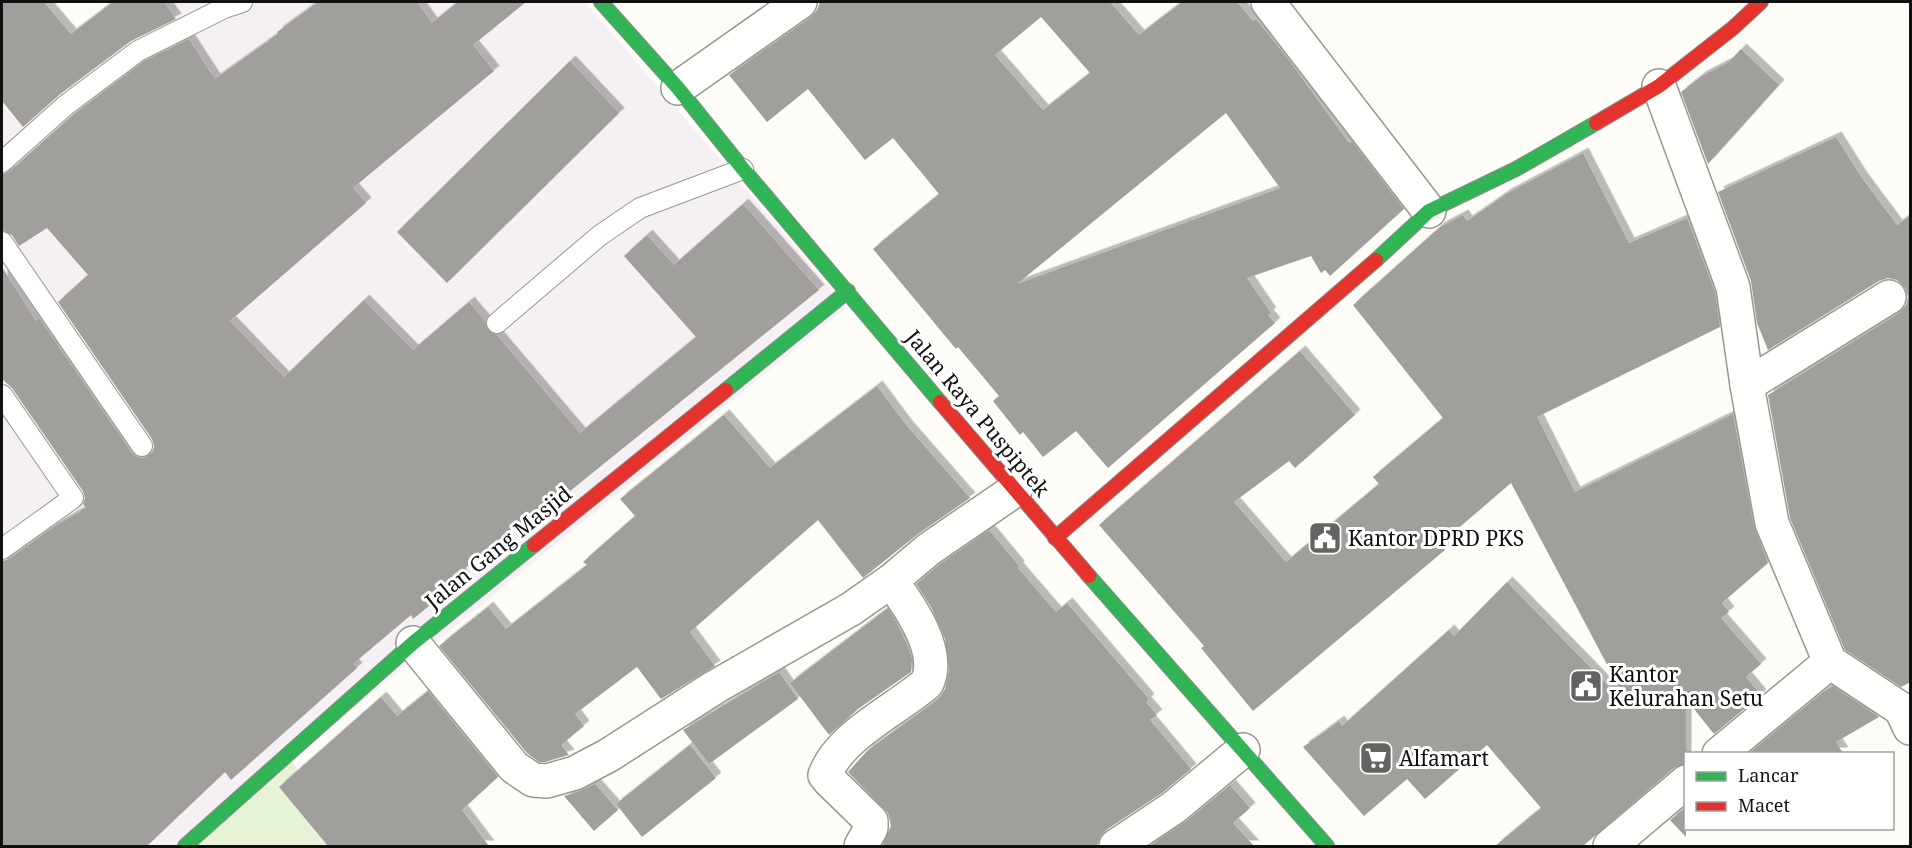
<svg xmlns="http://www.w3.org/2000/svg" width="1912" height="848" font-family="'Noto Serif',serif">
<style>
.industrial{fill:#f5f0f3}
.green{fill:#e7f3d7}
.building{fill:#a19f9c;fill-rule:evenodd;filter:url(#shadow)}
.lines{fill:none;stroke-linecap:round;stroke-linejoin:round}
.lane-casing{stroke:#979795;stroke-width:22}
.street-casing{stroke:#979795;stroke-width:36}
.fast-casing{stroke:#8e8d8b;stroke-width:16}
.jam-casing{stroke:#8e8d8b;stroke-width:16}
.lane{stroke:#fffffe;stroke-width:20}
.street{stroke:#fffffe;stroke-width:33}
.fast{stroke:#30b455;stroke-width:14}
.jam{stroke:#e5322d;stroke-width:14}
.labels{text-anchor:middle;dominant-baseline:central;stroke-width:6;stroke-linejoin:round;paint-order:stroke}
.street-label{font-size:21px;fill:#111;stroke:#fff}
.poi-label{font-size:21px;fill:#111;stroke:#fff;text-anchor:start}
</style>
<defs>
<filter id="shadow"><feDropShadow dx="5.5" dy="-5.5" stdDeviation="0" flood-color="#0004"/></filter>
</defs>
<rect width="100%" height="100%" fill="#fdfcf7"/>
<path class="industrial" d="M 168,2 L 585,2 L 847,307 L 185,846 L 30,846 L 2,814 L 2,104 L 15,119 Z"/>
<path class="green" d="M 290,760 L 368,846 L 185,846 Z"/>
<g class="building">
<path d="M 2,2 L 44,2 L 71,34 L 113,2 L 164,2 L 176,19 L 131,41 L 59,95 L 23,127 L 2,101 Z"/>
<path d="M 318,2 L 417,2 L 432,23 L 458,2 L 526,2 L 473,45 L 494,71 L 353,188 L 366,203 L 230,321 L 284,377 L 364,300 L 413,350 L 469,302 L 485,321 L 488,330 L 497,335 L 580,433 L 696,337 L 624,256 L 647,235 L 674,265 L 743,204 L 819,290 L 523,529 L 518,523 L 460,573 L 464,578 L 413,619 L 411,615 L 353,664 L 357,668 L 231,780 L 225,772 L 147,846 L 2,846 L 2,561 L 9,559 L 52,528 L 86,508 L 83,504 L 85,498 L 83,491 L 12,388 L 2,379 L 2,267 L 36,321 L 39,318 L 132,453 L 137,457 L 144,458 L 153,452 L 154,446 L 152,439 L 58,302 L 88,275 L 47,228 L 19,246 L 12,235 L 2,230 L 2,174 L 10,171 L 74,114 L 144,61 L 189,39 L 215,79 L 278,34 L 277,32 Z"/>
<path d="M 820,2 L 1110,2 L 1139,35 L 1182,2 L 1237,2 L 1253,21 L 1256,19 L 1289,60 L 1349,143 L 1352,141 L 1404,209 L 1330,276 L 1325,270 L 1321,273 L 1311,256 L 1247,278 L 1271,313 L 1268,315 L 1275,323 L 1108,468 L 1076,431 L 1043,457 L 1023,432 L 1020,435 L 993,401 L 999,396 L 958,347 L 956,349 L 873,249 L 939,194 L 893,138 L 865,160 L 808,89 L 767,122 L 729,75 L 811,17 L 817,10 ZM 1041,17 L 1090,73 L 1043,110 L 995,55 ZM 1226,113 L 1280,188 L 1017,284 Z"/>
<path d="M 1741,49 L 1779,85 L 1708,164 L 1681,92 L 1702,76 L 1729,62 Z"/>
<path d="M 570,61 L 619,113 L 447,283 L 397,232 Z"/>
<path d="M 1836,137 L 1862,178 L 1897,225 L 1911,215 L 1911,682 L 1901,687 L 1845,650 L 1790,518 L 1768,395 L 1899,313 L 1906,305 L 1908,297 L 1905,288 L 1897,280 L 1888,278 L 1879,281 L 1768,350 L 1757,323 L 1751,281 L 1718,192 Z"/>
<path d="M 1583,153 L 1629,243 L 1687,218 L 1715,292 L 1720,327 L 1537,417 L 1575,492 L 1733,414 L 1754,526 L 1768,563 L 1722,603 L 1729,612 L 1721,618 L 1761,664 L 1746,677 L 1761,695 L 1714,734 L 1686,699 L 1686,764 L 1674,768 L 1583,846 L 1495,846 L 1541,808 L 1487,745 L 1425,799 L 1407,779 L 1364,816 L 1303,747 L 1339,721 L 1342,726 L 1449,630 L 1454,636 L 1507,582 L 1630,708 L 1511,483 L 1440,544 L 1445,550 L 1253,711 L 1201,648 L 1204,646 L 1099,525 L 1300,351 L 1355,415 L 1295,468 L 1289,461 L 1234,502 L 1286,562 L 1379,484 L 1373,477 L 1443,418 L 1353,305 L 1440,227 L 1463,215 L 1467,221 L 1506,194 Z"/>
<path d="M 877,386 L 907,426 L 970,498 L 918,534 L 863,578 L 818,520 L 690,632 L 715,666 L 661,699 L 637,667 L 575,714 L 584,726 L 561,745 L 569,755 L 545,762 L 539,762 L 527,753 L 439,646 L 488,607 L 506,629 L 587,565 L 583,562 L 635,516 L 620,499 L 724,415 L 770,468 Z"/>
<path d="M 989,530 L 1019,566 L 1018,568 L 1056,612 L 1067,603 L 1149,699 L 1146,702 L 1157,715 L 1150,720 L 1191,769 L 1162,793 L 1106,830 L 1100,837 L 1097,846 L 882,846 L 891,826 L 888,813 L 848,772 L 868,750 L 926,708 L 939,698 L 945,689 L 949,670 L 945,639 L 931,607 L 916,584 L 940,564 Z"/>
<path d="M 888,608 L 898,625 L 909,649 L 912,659 L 911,672 L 858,709 L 829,735 L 790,683 Z"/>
<path d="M 779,672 L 798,699 L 709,764 L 683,730 Z"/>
<path d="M 1833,686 L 1879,717 L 1836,742 L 1843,753 L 1749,753 L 1823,692 Z"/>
<path d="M 428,691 L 498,777 L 462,810 L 489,846 L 328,846 L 279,787 L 381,697 L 397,716 Z"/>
<path d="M 690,745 L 716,778 L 642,837 L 616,804 Z"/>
<path d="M 595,784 L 618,810 L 594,831 L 564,796 L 580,791 Z"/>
<path d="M 1230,785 L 1250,808 L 1233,823 L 1254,846 L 1149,846 L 1185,822 Z"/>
<path d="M 1686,807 L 1686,837 L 1670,820 Z"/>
</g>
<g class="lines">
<g class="lane-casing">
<g id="lane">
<path d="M 2,162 L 66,105 L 138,51 L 224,8 L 242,2"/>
<path d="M 2,242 L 142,446"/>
<path d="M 497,323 L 599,236 L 640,208 L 743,169"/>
<path d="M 2,395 L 73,498 L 2,549"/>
</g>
</g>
<g class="street-casing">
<g id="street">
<path d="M 1268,2 L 1429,211"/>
<path d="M 1659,86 L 1733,287 L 1747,385 L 1772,523 L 1830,662 L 1901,709 L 1910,728"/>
<path d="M 678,88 L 800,2"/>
<path d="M 1747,385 L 1889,297"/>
<path d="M 413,643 L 514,767 L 533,780 L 547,781 L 575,773 L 609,755 L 715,687 L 851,609 L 891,581 L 929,549 L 1015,490"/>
<path d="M 1719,754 L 1830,662"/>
<path d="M 861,846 L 871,828 L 871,821 L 829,780 L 825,775 C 840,735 896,710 927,683 C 942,651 909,605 891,581"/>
<path d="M 1116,846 L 1173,808 L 1243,750"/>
<path d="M 1610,846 L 1686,782"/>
</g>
</g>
<g class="fast-casing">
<g id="fast">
<path d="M 601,2 L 678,88 L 743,169 L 940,402"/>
<path d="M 1376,260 L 1429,211 L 1516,169 L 1596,123"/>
<path d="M 726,390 L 848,291"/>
<path d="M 1089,576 L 1327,846"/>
<path d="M 185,846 L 413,643 L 534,545"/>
</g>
</g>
<g class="jam-casing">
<g id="jam">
<path d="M 1596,123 L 1659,86 L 1733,28 L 1761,2"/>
<path d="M 940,402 L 1089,576"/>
<path d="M 1055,538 L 1376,260"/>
<path d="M 534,545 L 726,390"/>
</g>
</g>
<use href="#lane" class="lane"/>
<use href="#street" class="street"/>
<use href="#fast" class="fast"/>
<use href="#jam" class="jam"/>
</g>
<defs>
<g id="civic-square" transform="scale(1.725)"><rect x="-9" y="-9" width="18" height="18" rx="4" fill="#646362" stroke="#fff"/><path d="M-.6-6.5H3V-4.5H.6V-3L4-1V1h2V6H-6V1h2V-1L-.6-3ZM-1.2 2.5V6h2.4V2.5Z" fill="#fff"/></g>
<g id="supermarket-square" transform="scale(1.725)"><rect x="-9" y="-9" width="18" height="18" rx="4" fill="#646362" stroke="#fff"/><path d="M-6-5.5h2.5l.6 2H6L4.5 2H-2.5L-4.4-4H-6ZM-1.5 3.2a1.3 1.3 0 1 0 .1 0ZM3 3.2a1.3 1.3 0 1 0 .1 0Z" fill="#fff"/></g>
</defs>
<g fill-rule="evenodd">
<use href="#civic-square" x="1325" y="538"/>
<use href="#civic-square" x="1586" y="686"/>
<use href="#supermarket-square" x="1376" y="758"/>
</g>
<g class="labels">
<g class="street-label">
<text transform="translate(978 413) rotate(50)">Jalan Raya Puspiptek</text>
<text transform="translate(498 547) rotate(-39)">Jalan Gang Masjid</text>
</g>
<g class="poi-label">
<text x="1348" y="538">Kantor DPRD PKS</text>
<text x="1609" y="674">Kantor<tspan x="1609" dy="24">Kelurahan Setu</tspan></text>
<text x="1399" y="758">Alfamart</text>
</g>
</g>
<rect width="1912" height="848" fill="none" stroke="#111111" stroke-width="6"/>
<rect x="1684" y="752" width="210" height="78" fill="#ffffff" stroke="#a0a0a0" stroke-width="1.5"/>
<rect x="1696" y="772" width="30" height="9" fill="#30b455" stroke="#a0a0a0" stroke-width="1.5"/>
<text x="1738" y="782" font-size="18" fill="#111111">Lancar</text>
<rect x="1696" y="802" width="30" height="9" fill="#e5322d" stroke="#a0a0a0" stroke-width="1.5"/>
<text x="1738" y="812" font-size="18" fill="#111111">Macet</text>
</svg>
